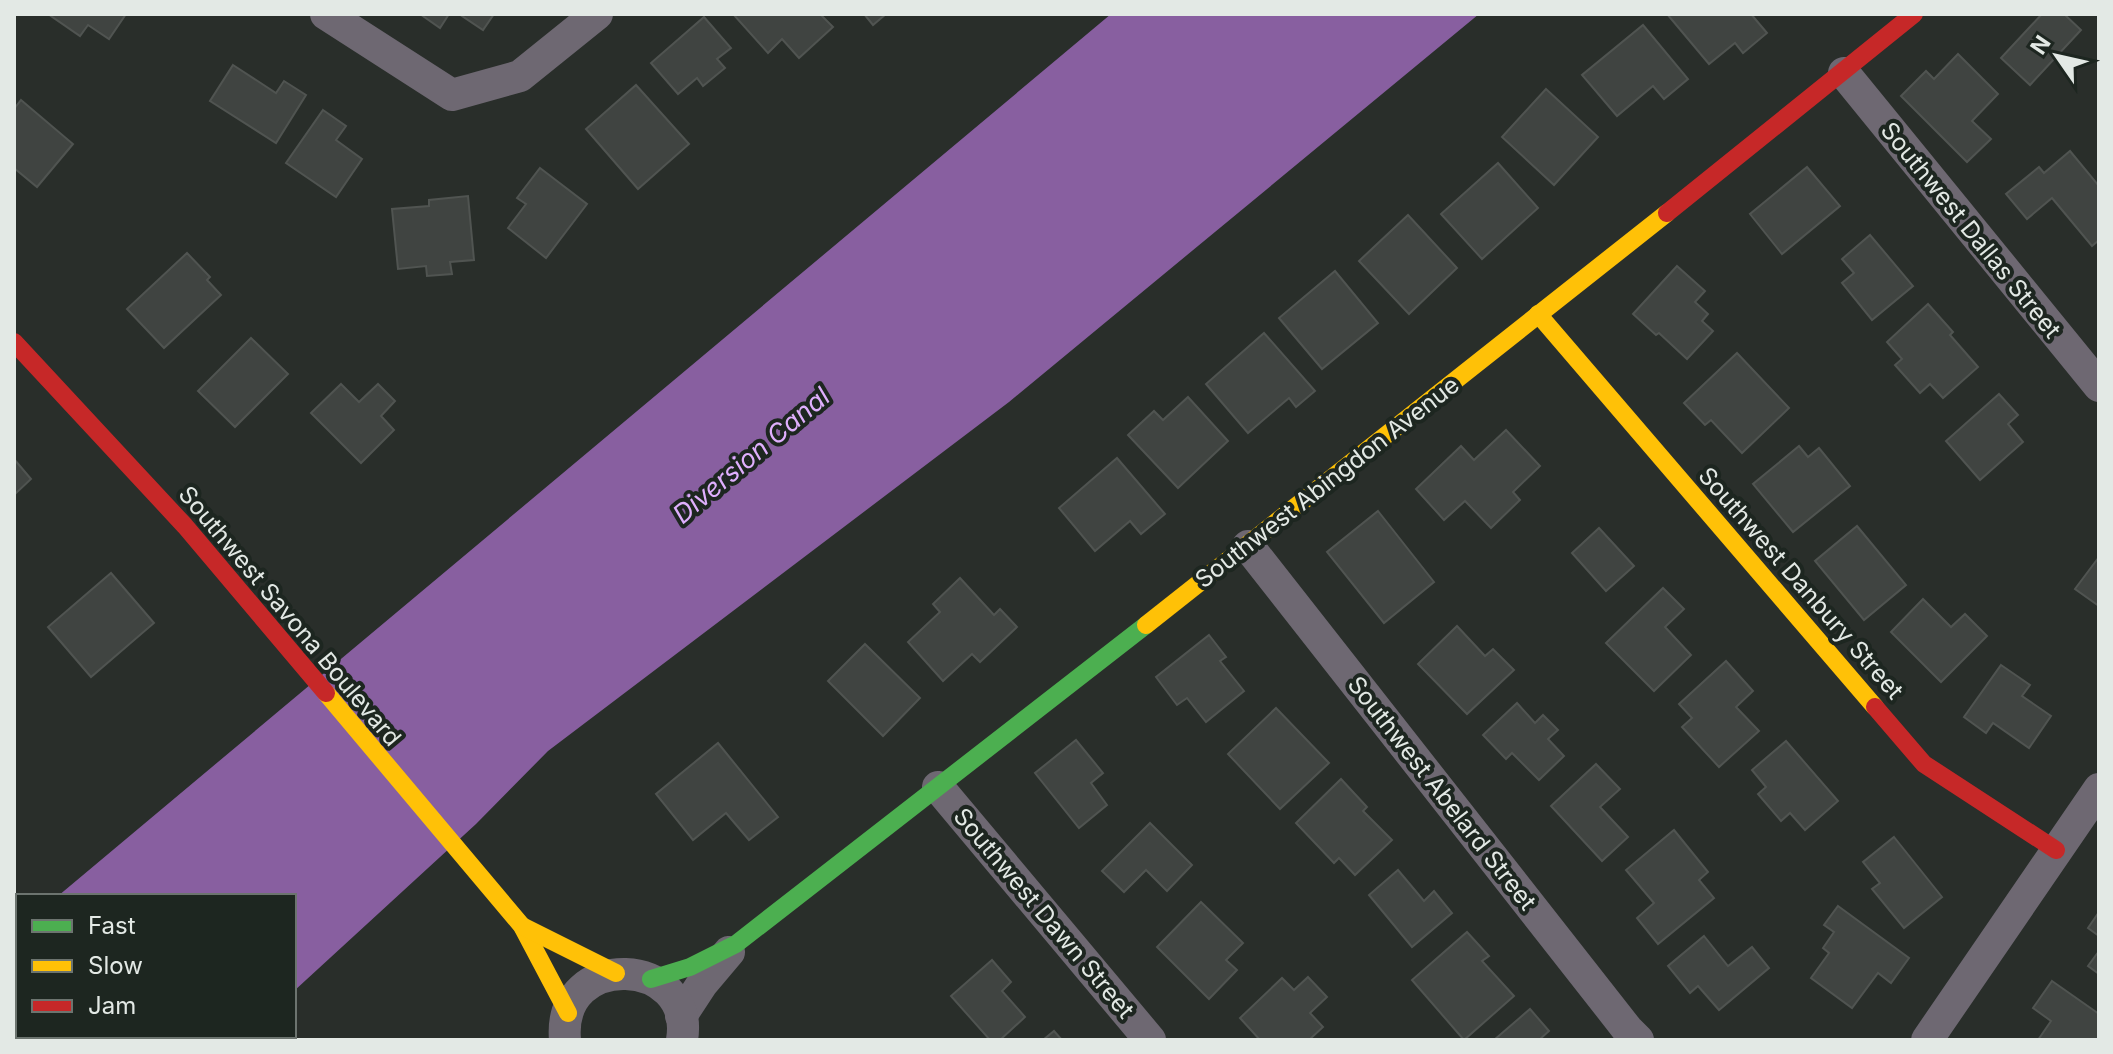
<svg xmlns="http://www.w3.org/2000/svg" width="2113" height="1054" font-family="Inter,sans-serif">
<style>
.water{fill:#885fa0}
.building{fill:#404441;stroke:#505451;stroke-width:2}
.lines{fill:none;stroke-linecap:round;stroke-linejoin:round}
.street{stroke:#6e6872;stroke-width:32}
.fast{stroke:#4caf50;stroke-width:18}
.slow{stroke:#ffc107;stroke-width:18}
.jam{stroke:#c62828;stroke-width:18}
.labels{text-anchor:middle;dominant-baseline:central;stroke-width:8;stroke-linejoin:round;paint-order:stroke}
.street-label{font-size:24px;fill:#e3e9e5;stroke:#1d2620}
.water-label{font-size:26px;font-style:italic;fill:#dfaffd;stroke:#1d2620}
</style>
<rect width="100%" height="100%" fill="#292e2a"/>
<g class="water">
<path d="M 1111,14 L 1479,14 L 1009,402 L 548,751 L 476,824 L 294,991 L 294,896 L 58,896 Z"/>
<path d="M 18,930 L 18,1036 L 245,1036 L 241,1040 L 14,1040 L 14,933 Z"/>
</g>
<g class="building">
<path d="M 53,14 L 126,14 L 109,39 L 88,25 L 80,36 L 51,16 Z"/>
<path d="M 420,14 L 449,14 L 440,28 Z"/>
<path d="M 459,14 L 494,14 L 483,30 Z"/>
<path d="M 733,14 L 820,14 L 833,27 L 799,58 L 782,39 L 768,53 Z"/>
<path d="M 864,14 L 886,14 L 873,25 Z"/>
<path d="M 1667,14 L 1751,14 L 1767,33 L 1743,53 L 1735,43 L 1709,64 Z"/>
<path d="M 2042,14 L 2064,14 L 2081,30 L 2030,85 L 2001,58 Z"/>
<path d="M 704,17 L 731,48 L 717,59 L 725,68 L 703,86 L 697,78 L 678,94 L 651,63 Z"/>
<path d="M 1643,25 L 1688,79 L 1664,99 L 1653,86 L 1617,116 L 1582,75 Z"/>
<path d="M 1958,54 L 1998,94 L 1972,121 L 1991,139 L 1967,162 L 1901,96 L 1926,71 L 1934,79 Z"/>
<path d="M 233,65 L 276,93 L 284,81 L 306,95 L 276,143 L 210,101 Z"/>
<path d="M 636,85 L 689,144 L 638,189 L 586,129 Z"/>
<path d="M 1546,89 L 1598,137 L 1554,185 L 1502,137 Z"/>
<path d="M 21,100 L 73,144 L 37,187 L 14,168 L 14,109 Z"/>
<path d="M 323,110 L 346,126 L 336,140 L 362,159 L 336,197 L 286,163 Z"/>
<path d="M 2070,151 L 2099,186 L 2099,240 L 2092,246 L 2052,198 L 2027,219 L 2006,194 L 2039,167 L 2044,173 Z"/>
<path d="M 1498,163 L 1538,208 L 1482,259 L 1441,214 Z"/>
<path d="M 1807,167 L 1840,206 L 1782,254 L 1750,214 Z"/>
<path d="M 540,168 L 587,204 L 546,258 L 508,228 L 526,204 L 517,198 Z"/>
<path d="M 468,196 L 474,260 L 450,262 L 452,274 L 427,276 L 426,266 L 398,269 L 392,209 L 429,206 L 429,200 Z"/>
<path d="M 1408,215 L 1457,268 L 1409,314 L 1359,261 Z"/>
<path d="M 1870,235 L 1913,286 L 1872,320 L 1842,283 L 1854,273 L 1842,259 Z"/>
<path d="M 187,253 L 210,277 L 207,280 L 221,295 L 164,348 L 127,309 Z"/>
<path d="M 1677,266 L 1705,291 L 1695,302 L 1708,314 L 1702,321 L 1713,331 L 1687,359 L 1659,333 L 1656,335 L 1633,314 Z"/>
<path d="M 1335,271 L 1378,323 L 1322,369 L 1279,318 Z"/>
<path d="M 1928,304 L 1953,332 L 1950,335 L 1978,367 L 1943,398 L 1930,384 L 1920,393 L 1895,365 L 1902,359 L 1887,342 Z"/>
<path d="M 1264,333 L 1315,391 L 1296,407 L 1289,398 L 1248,433 L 1206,384 Z"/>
<path d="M 251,338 L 288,374 L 235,427 L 198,391 Z"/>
<path d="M 1737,353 L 1789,408 L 1742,453 L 1711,420 L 1705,425 L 1684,403 Z"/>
<path d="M 341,384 L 359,402 L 378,384 L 395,401 L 381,416 L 394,430 L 361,463 L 311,413 Z"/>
<path d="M 1999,394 L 2018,415 L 2008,424 L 2023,442 L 1980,480 L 1946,441 Z"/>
<path d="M 1188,397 L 1228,441 L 1178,488 L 1128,435 L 1154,411 L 1163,420 Z"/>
<path d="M 1506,430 L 1540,466 L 1513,492 L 1520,500 L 1491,528 L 1465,501 L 1444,520 L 1416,489 L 1461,446 L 1474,460 Z"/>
<path d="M 1799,446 L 1808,457 L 1819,448 L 1850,486 L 1793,532 L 1753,484 Z"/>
<path d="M 1117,458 L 1165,514 L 1141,534 L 1130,521 L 1095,551 L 1059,508 Z"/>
<path d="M 14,459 L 31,479 L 14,495 Z"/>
<path d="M 1378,511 L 1434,582 L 1384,623 L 1327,552 Z"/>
<path d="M 1857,526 L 1906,585 L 1864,620 L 1815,561 Z"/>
<path d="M 1599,528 L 1634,566 L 1606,591 L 1572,553 Z"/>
<path d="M 2099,557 L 2099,606 L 2075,589 Z"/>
<path d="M 111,573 L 154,623 L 91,677 L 48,627 Z"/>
<path d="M 960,578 L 994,615 L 1000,609 L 1017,627 L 980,662 L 972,654 L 943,681 L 908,642 L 940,612 L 933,604 Z"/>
<path d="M 1663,588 L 1684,609 L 1665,627 L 1691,655 L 1654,691 L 1606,643 Z"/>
<path d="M 1923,599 L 1951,627 L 1965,614 L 1987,636 L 1941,682 L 1891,632 Z"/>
<path d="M 1457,626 L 1485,656 L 1493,649 L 1514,670 L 1467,714 L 1418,664 Z"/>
<path d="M 1209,635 L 1226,657 L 1220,661 L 1244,691 L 1206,722 L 1187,698 L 1177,705 L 1156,677 Z"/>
<path d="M 865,644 L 920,698 L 883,736 L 828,681 Z"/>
<path d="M 1726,661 L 1753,691 L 1736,707 L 1759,731 L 1719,767 L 1682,727 L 1692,718 L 1679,704 Z"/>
<path d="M 2001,665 L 2030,685 L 2022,696 L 2051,716 L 2029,748 L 1993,723 L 1986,733 L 1964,717 Z"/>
<path d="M 1517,703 L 1535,723 L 1543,715 L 1558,730 L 1548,739 L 1564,756 L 1539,780 L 1512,753 L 1506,759 L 1483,735 Z"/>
<path d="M 1276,708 L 1329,763 L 1280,809 L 1228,754 Z"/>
<path d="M 1076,740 L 1103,773 L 1091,783 L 1107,805 L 1079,828 L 1035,773 Z"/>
<path d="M 1786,741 L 1838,801 L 1805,830 L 1790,813 L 1781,821 L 1758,794 L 1766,787 L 1752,770 Z"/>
<path d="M 718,743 L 778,817 L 749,840 L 726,813 L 693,840 L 656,794 Z"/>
<path d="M 1596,764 L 1620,789 L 1600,807 L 1628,837 L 1602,861 L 1551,806 Z"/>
<path d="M 1341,779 L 1367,807 L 1363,811 L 1392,840 L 1355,875 L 1339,858 L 1334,863 L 1296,823 Z"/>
<path d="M 1150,823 L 1192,865 L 1167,891 L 1146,870 L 1124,892 L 1102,871 Z"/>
<path d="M 1674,830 L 1708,872 L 1699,880 L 1714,898 L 1658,944 L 1637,918 L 1654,903 L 1626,870 Z"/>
<path d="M 1894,837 L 1942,897 L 1904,928 L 1872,889 L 1880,883 L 1863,862 Z"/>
<path d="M 1398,870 L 1424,901 L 1434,891 L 1452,913 L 1412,947 L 1369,895 Z"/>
<path d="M 1201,902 L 1243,943 L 1226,960 L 1237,970 L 1209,999 L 1157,947 Z"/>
<path d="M 1838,906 L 1909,958 L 1891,983 L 1878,973 L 1852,1008 L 1811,978 L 1829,953 L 1823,948 L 1834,932 L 1824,925 Z"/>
<path d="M 2099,912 L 2099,936 L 2088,928 Z"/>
<path d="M 1467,932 L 1489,956 L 1482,961 L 1514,996 L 1464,1040 L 1412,980 Z"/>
<path d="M 1704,936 L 1728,966 L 1752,947 L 1769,968 L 1719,1010 L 1698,986 L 1690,993 L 1668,966 Z"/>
<path d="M 2099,951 L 2099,974 L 2088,966 Z"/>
<path d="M 992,960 L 1011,982 L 1002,991 L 1025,1017 L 1000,1040 L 990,1040 L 951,996 Z"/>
<path d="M 1308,977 L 1327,997 L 1310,1013 L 1323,1027 L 1309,1040 L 1260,1040 L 1240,1018 L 1282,978 L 1294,990 Z"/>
<path d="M 2052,981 L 2099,1014 L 2099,1040 L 2038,1040 L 2051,1021 L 2033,1008 Z"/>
<path d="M 1530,1009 L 1549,1031 L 1539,1040 L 1494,1040 Z"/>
<path d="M 1054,1031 L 1062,1040 L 1043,1040 Z"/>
</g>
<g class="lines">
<g class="street">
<path d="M 326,14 L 452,95 L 520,76 L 597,14"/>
<path d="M 1844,73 L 2099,386"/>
<path d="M 1248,546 L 1627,1029 L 1638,1040"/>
<path d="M 938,787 L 1150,1040"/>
<path d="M 681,1016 L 702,984 L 729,952"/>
<path d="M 565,1040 C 557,948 696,956 682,1040"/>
<path d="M 1927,1040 L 2099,789"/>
</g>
<path class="fast" d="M 651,979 L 690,967 L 736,944 L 1146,625"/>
<g class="slow">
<path d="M 1538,314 L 1875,707"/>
<path d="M 1146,625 L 1667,213"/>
<path d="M 326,693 L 522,926 L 568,1013"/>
<path d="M 522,926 L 616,973"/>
</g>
<g class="jam">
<path d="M 1667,213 L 1914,14"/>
<path d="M 14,342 L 185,526 L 326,693"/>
<path d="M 1875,707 L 1924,764 L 2056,850"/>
</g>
</g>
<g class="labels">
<g class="street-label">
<text transform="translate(1971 230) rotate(51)">Southwest Dallas Street</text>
<text transform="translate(1327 482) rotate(-38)">Southwest Abingdon Avenue</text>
<text transform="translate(1801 583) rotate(49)">Southwest Danbury Street</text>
<text transform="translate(290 616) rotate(50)">Southwest Savona Boulevard</text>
<text transform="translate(1442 793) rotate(52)">Southwest Abelard Street</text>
<text transform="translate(1044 913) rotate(50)">Southwest Dawn Street</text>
</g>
<g class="water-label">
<text transform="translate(751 455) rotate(-40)">Diversion Canal</text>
</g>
</g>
<rect width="2113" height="1054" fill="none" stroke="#e3e9e5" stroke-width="32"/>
<rect x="16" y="894" width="280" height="144" fill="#1d2620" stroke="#6c746f" stroke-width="2"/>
<rect x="32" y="920" width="40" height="12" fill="#4caf50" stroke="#6c746f" stroke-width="2"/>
<text x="88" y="934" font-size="24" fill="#e3e9e5">Fast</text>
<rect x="32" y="960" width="40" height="12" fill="#ffc107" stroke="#6c746f" stroke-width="2"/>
<text x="88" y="974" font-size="24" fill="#e3e9e5">Slow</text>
<rect x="32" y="1000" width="40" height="12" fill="#c62828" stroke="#6c746f" stroke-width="2"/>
<text x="88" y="1014" font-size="24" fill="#e3e9e5">Jam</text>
<g transform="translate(2057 56) rotate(304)" stroke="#1d2620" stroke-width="6" paint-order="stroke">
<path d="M0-6L14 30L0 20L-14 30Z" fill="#e3e9e5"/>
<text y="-12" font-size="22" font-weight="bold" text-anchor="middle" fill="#e3e9e5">N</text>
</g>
</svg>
